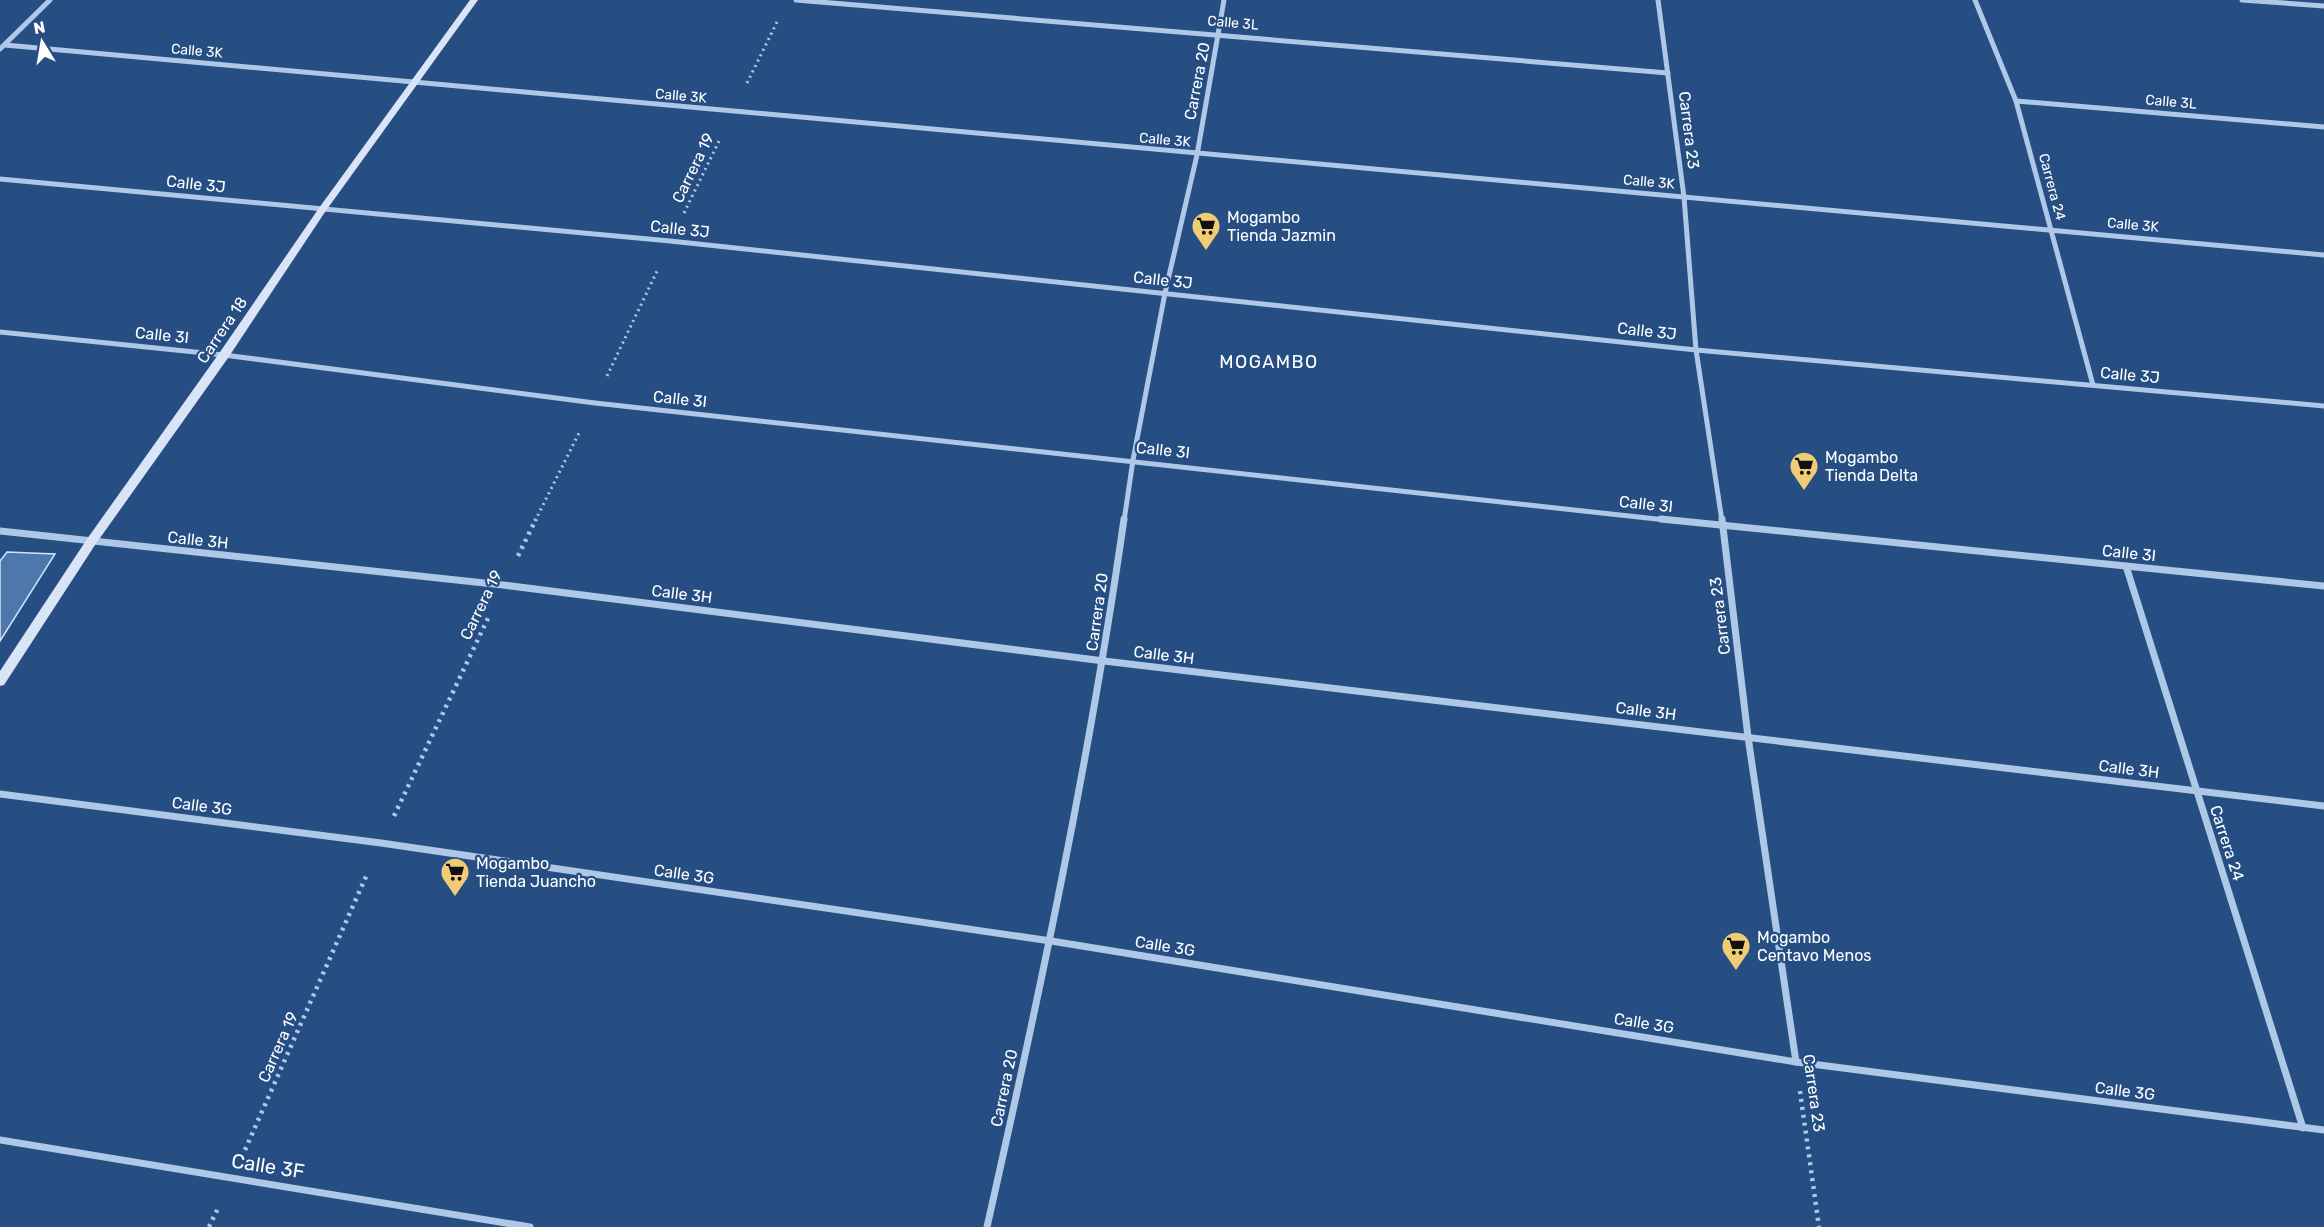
<svg xmlns="http://www.w3.org/2000/svg" width="2324" height="1227" font-family="Rubik,sans-serif">
<style>
.building{fill:#4e77ab;stroke:#d2e2f6;stroke-width:1.5}
.lines{fill:none;stroke-linecap:round;stroke-linejoin:round}
.path-far1{stroke:#afc8e7;stroke-width:3;stroke-dasharray:2 4;stroke-linecap:butt}
.path{stroke:#afc8e7;stroke-width:4.5;stroke-dasharray:3 5;stroke-linecap:butt}
.street-far1{stroke:#afc8e7;stroke-width:5}
.street{stroke:#afc8e7;stroke-width:7}
.secondary{fill:#d9e5f6;fill-rule:evenodd}
.labels{text-anchor:middle;dominant-baseline:central;stroke-width:4.5;stroke-linejoin:round;paint-order:stroke}
.far-street-label{font-size:14px;fill:#fff;stroke:#264e83}
.street-label{font-size:16px;fill:#fff;stroke:#264e83}
.poi-label{font-size:16px;fill:#fff;stroke:#264e83;text-anchor:start}
.neighbourhood-label{font-size:18px;letter-spacing:1.5px;fill:#fff;stroke:#264e83}
.near-street-label{font-size:20px;fill:#fff;stroke:#264e83}
</style>
<rect width="100%" height="100%" fill="#264e83"/>
<path class="building" d="M 7,552 L 55,554 L 0,641 L 0,561 Z"/>
<g class="lines">
<g class="path-far1">
<path d="M 747,83 L 778,20"/>
<path d="M 684,213 L 720,139"/>
<path d="M 607,376 L 658,269"/>
<path d="M 535,521 L 580,431"/>
</g>
<g class="path">
<path d="M 518,556 L 536,519"/>
<path d="M 394,816 L 490,614"/>
<path d="M 1800,1091 L 1819,1227"/>
<path d="M 245,1150 L 368,872"/>
<path d="M 209,1227 L 219,1206"/>
</g>
<g class="street-far1">
<path d="M 796,0 L 1668,73"/>
<path d="M 1658,0 L 1684,197 L 1696,350 L 1722,521"/>
<path d="M 1975,0 L 2016,101 L 2093,385"/>
<path d="M 2242,0 L 2324,6"/>
<path d="M 5,45 L 2324,255"/>
<path d="M 0,49 L 50,0"/>
<path d="M 2016,101 L 2324,127"/>
<path d="M 0,179 L 670,241 L 1696,350 L 2324,406"/>
<path d="M 0,332 L 224,355 L 595,403 L 1675,521"/>
<path d="M 1124,521 L 1133,460 L 1165,293 L 1197,155 L 1224,0"/>
</g>
<g class="street">
<path d="M 1661,519 L 2324,586"/>
<path d="M 1722,519 L 1748,737 L 1796,1062"/>
<path d="M 0,531 L 503,585 L 1104,661 L 2324,806"/>
<path d="M 2126,566 L 2303,1128"/>
<path d="M 0,794 L 381,843 L 1051,941 L 1796,1062 L 2324,1130"/>
<path d="M 0,1140 L 530,1227"/>
<path d="M 987,1227 C 1040,992 1090,758 1124,519"/>
</g>
<path class="secondary" d="M 470,0 L 478,0 L 325,212 L 228,358 L 95,545 L 4,685 L 0,686 L 0,671 L 87,539 L 220,352 L 319,208 Z"/>
</g>
<defs>
<g id="supermarket-pin" transform="scale(1.5)"><path d="M0 17L-7.5 6A9.5 9.5 0 1 1 7.5 6Z" fill="#f0cd74" stroke="#264e83"/><path d="M-6-5.5h2.5l.6 2H6L4.5 2H-2.5L-4.4-4H-6ZM-1.5 3.2a1.3 1.3 0 1 0 .1 0ZM3 3.2a1.3 1.3 0 1 0 .1 0Z" fill="#111"/></g>
</defs>
<g fill-rule="evenodd">
<use href="#supermarket-pin" x="1206" y="226"/>
<use href="#supermarket-pin" x="1804" y="466"/>
<use href="#supermarket-pin" x="455" y="872"/>
<use href="#supermarket-pin" x="1736" y="946"/>
</g>
<g class="labels">
<g class="far-street-label">
<text transform="translate(1233 23) rotate(5)">Calle 3L</text>
<text transform="translate(197 51) rotate(5)">Calle 3K</text>
<text transform="translate(681 96) rotate(5)">Calle 3K</text>
<text transform="translate(2171 102) rotate(5)">Calle 3L</text>
<text transform="translate(1165 140) rotate(5)">Calle 3K</text>
<text transform="translate(1649 182) rotate(5)">Calle 3K</text>
<text transform="translate(2052 187) rotate(75)">Carrera 24</text>
<text transform="translate(2133 225) rotate(5)">Calle 3K</text>
</g>
<g class="street-label">
<text transform="translate(1197 81) rotate(-79)">Carrera 20</text>
<text transform="translate(1689 130) rotate(83)">Carrera 23</text>
<text transform="translate(693 168) rotate(-64)">Carrera 19</text>
<text transform="translate(196 184) rotate(6)">Calle 3J</text>
<text transform="translate(680 229) rotate(6)">Calle 3J</text>
<text transform="translate(1163 280) rotate(6)">Calle 3J</text>
<text transform="translate(222 330) rotate(-56)">Carrera 18</text>
<text transform="translate(1647 331) rotate(6)">Calle 3J</text>
<text transform="translate(162 335) rotate(6)">Calle 3I</text>
<text transform="translate(2130 375) rotate(5)">Calle 3J</text>
<text transform="translate(680 399) rotate(6)">Calle 3I</text>
<text transform="translate(1163 450) rotate(6)">Calle 3I</text>
<text transform="translate(1646 504) rotate(6)">Calle 3I</text>
<text transform="translate(198 540) rotate(6)">Calle 3H</text>
<text transform="translate(2129 553) rotate(6)">Calle 3I</text>
<text transform="translate(682 594) rotate(7)">Calle 3H</text>
<text transform="translate(481 605) rotate(-64)">Carrera 19</text>
<text transform="translate(1097 612) rotate(-82)">Carrera 20</text>
<text transform="translate(1720 616) rotate(-97)">Carrera 23</text>
<text transform="translate(1164 655) rotate(7)">Calle 3H</text>
<text transform="translate(1646 711) rotate(7)">Calle 3H</text>
<text transform="translate(2129 769) rotate(7)">Calle 3H</text>
<text transform="translate(202 806) rotate(7)">Calle 3G</text>
<text transform="translate(2227 843) rotate(72)">Carrera 24</text>
<text transform="translate(684 874) rotate(8)">Calle 3G</text>
<text transform="translate(1165 946) rotate(9)">Calle 3G</text>
<text transform="translate(1644 1023) rotate(9)">Calle 3G</text>
<text transform="translate(278 1047) rotate(-66)">Carrera 19</text>
<text transform="translate(1004 1088) rotate(-78)">Carrera 20</text>
<text transform="translate(2125 1091) rotate(7)">Calle 3G</text>
<text transform="translate(1814 1093) rotate(82)">Carrera 23</text>
</g>
<g class="poi-label">
<text x="1227" y="217">Mogambo<tspan x="1227" dy="18">Tienda Jazmin</tspan></text>
<text x="1825" y="457">Mogambo<tspan x="1825" dy="18">Tienda Delta</tspan></text>
<text x="476" y="863">Mogambo<tspan x="476" dy="18">Tienda Juancho</tspan></text>
<text x="1757" y="937">Mogambo<tspan x="1757" dy="18">Centavo Menos</tspan></text>
</g>
<g class="neighbourhood-label">
<text x="1269" y="362">MOGAMBO</text>
</g>
<g class="near-street-label">
<text transform="translate(268 1166) rotate(9)">Calle 3F</text>
</g>
</g>
<g transform="translate(42 42) rotate(349)" stroke="#264e83" stroke-width="4.5" paint-order="stroke">
<path d="M0-4.5L10 22L0 15L-10 22Z" fill="#ffffff"/>
<text y="-9" font-size="16" font-weight="bold" text-anchor="middle" fill="#ffffff">N</text>
</g>
</svg>
